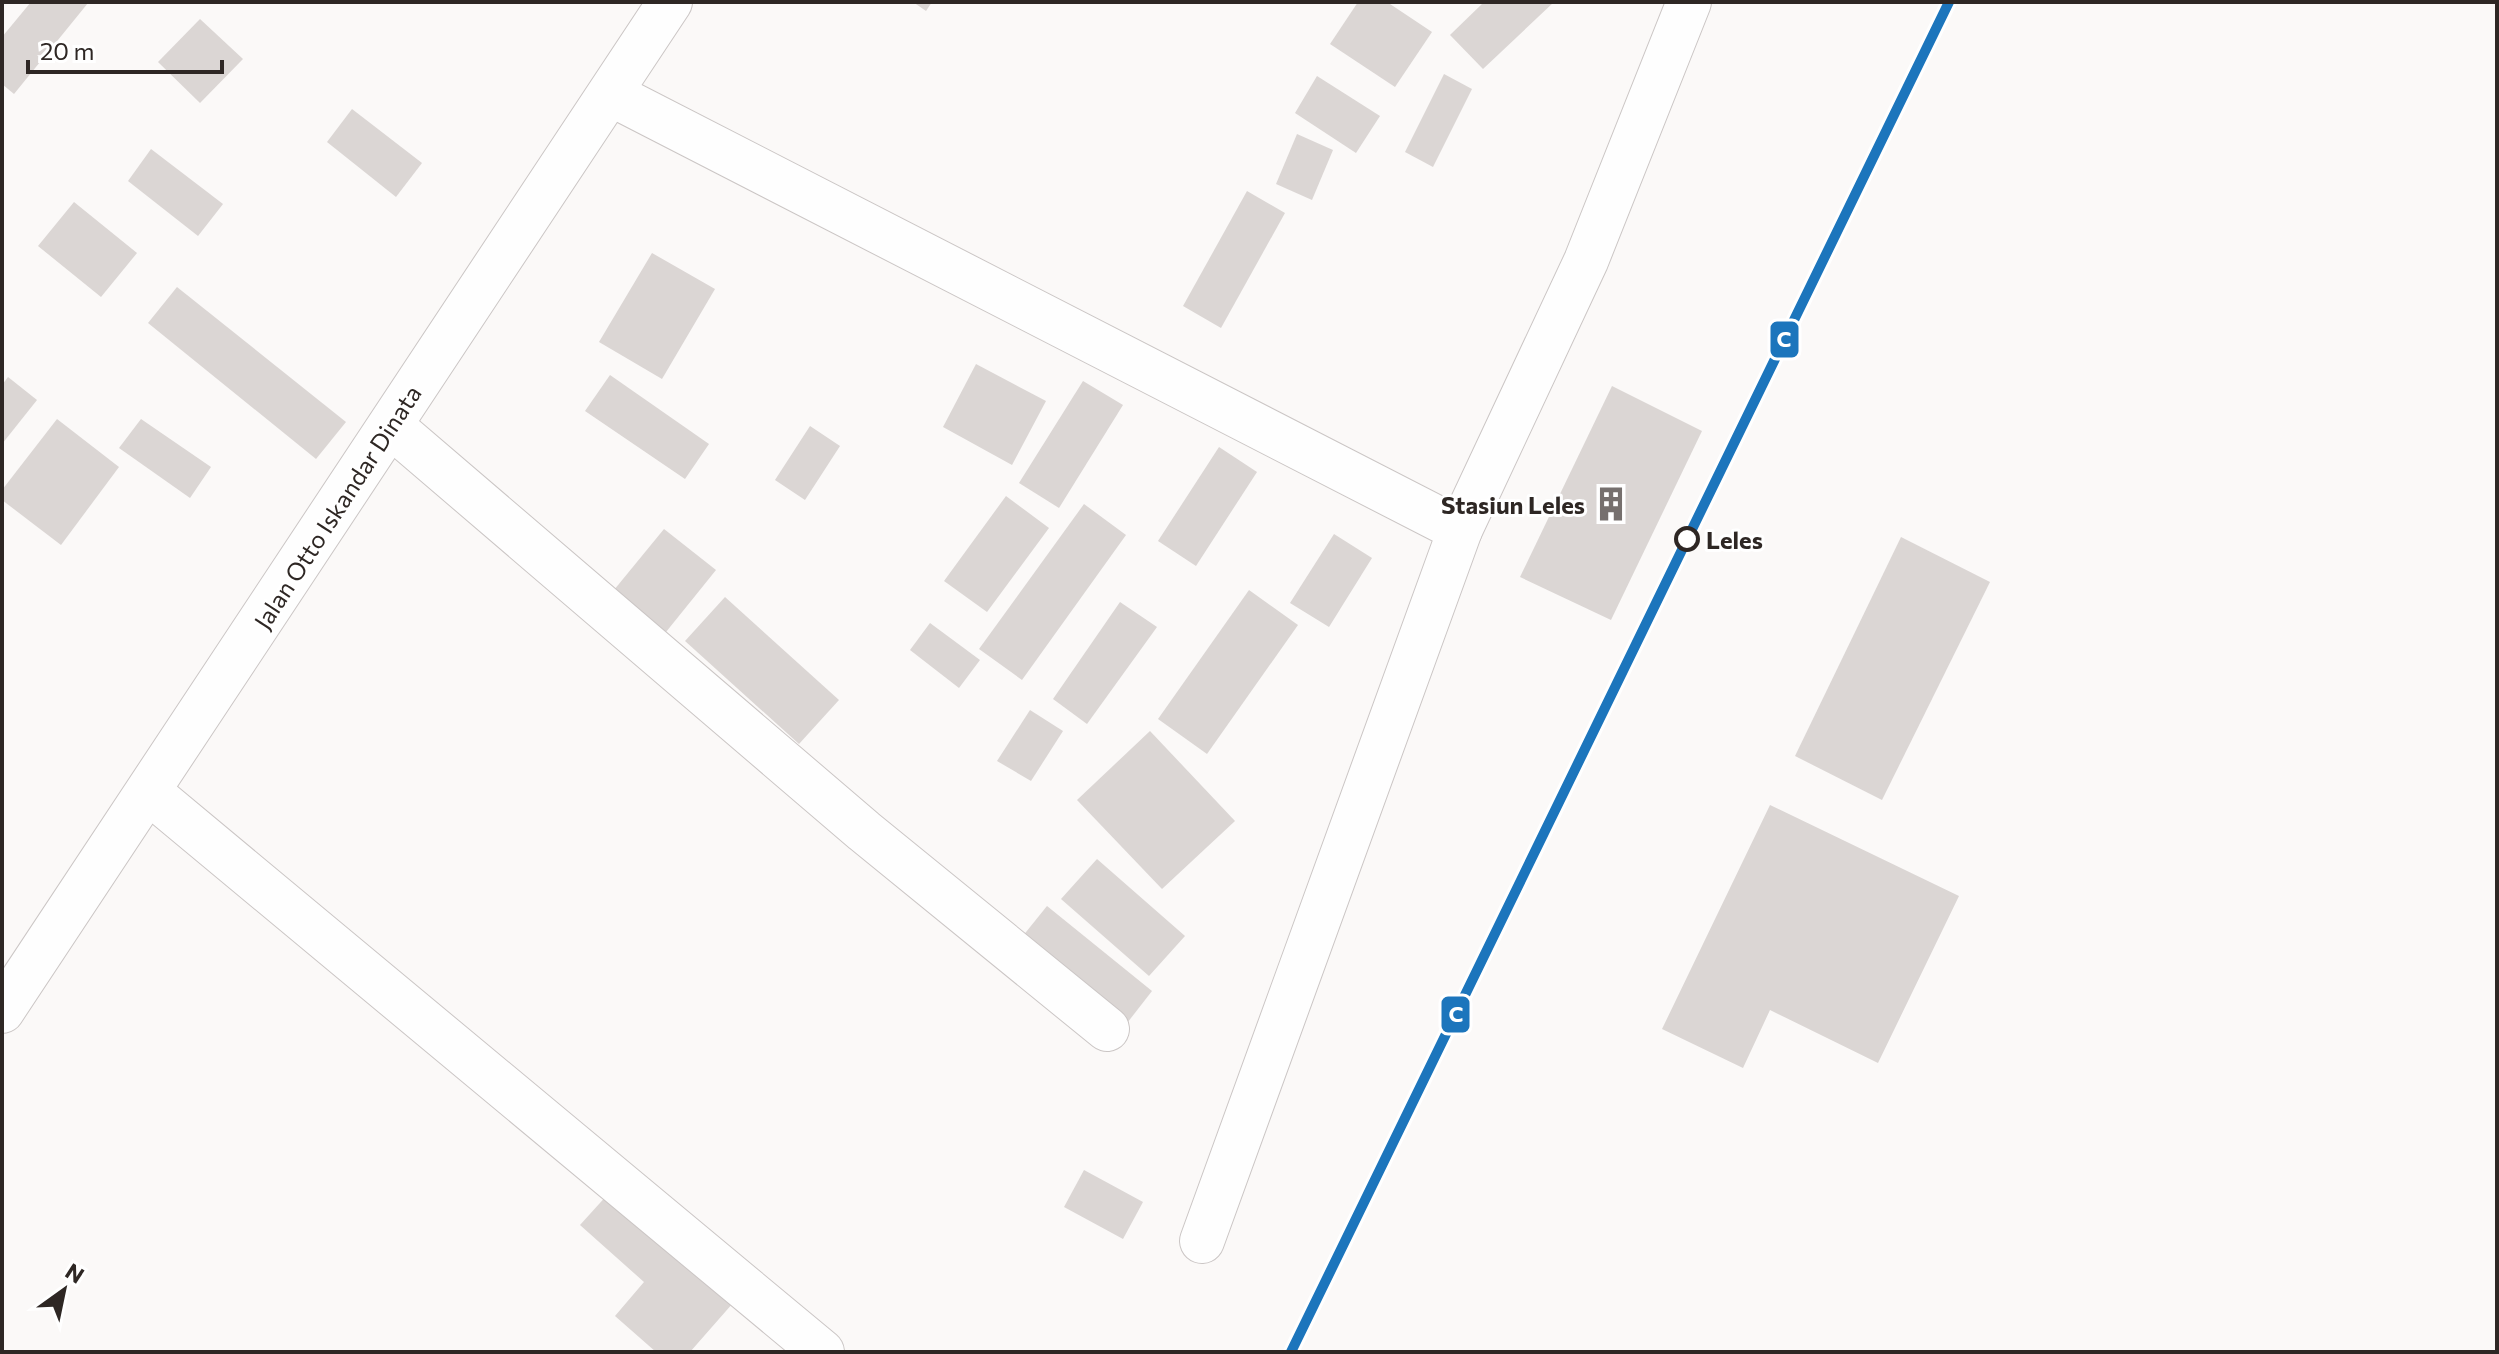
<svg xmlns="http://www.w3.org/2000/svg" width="2499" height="1354" font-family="Commissioner,sans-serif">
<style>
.building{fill:#dbd6d4}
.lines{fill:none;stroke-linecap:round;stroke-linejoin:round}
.street-casing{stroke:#cbc6c5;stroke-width:46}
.primary-casing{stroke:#cbc6c5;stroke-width:46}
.street{stroke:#fefefe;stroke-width:44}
.primary{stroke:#fefefe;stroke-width:44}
.rail-1-casing{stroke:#fff;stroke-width:16}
.rail-1{stroke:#1c75bc;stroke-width:10}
.stop-dot{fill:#fff;stroke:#2e2724;stroke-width:4}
.labels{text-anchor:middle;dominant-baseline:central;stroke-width:6;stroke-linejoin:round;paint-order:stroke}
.poi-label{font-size:24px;font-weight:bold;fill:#2e2724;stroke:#fff;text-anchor:end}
.street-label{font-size:24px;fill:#2e2724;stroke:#fff}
.stop-label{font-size:24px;font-weight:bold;fill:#2e2724;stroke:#fff;text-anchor:start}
.line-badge{stroke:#fff;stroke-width:3}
.badge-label{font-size:22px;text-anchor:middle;font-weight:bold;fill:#fff}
</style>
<rect width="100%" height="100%" fill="#fbf9f8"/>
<g class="building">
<path d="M 31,2 L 88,3 L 14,94 L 2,84 L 2,37 Z"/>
<path d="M 913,2 L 932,2 L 926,11 Z"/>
<path d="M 1358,2 L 1387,2 L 1432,32 L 1395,87 L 1330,44 Z"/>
<path d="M 1484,2 L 1554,2 L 1483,69 L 1450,35 Z"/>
<path d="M 200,19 L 243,59 L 200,103 L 158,62 Z"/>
<path d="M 1444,74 L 1472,89 L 1433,167 L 1405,152 Z"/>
<path d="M 1317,76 L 1380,116 L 1356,153 L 1295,113 Z"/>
<path d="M 352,109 L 422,163 L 396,197 L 327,142 Z"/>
<path d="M 1297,134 L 1333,150 L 1312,200 L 1276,184 Z"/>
<path d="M 151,149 L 223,204 L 198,236 L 128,181 Z"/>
<path d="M 1247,191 L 1285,213 L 1221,328 L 1183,306 Z"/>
<path d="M 74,202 L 137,253 L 101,297 L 38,246 Z"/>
<path d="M 652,253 L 715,289 L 662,379 L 599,342 Z"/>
<path d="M 177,287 L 346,422 L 316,459 L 148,323 Z"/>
<path d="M 976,364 L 1046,401 L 1012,465 L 943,427 Z"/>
<path d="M 610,375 L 709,444 L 685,479 L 585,411 Z"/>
<path d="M 8,377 L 37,400 L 2,444 L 2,385 Z"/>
<path d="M 1083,381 L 1123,405 L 1059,508 L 1019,483 Z"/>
<path d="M 1612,386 L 1702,431 L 1611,620 L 1520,577 Z"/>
<path d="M 57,419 L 119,467 L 61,545 L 2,500 L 2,490 Z"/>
<path d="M 141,419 L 211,467 L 190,498 L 119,448 Z"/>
<path d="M 810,426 L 840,446 L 805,500 L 775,480 Z"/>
<path d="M 1219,447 L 1257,472 L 1196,566 L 1158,541 Z"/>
<path d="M 1006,496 L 1049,528 L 987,612 L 944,581 Z"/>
<path d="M 1084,504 L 1126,535 L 1022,680 L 979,649 Z"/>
<path d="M 664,529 L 716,570 L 666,632 L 614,590 Z"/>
<path d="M 1334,534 L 1372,558 L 1329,627 L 1290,603 Z"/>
<path d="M 1901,537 L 1990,582 L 1882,800 L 1795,756 Z"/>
<path d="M 1249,590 L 1298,625 L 1207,754 L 1158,719 Z"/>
<path d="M 725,597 L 839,700 L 799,744 L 685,641 Z"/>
<path d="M 1120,602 L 1157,627 L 1087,724 L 1053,699 Z"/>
<path d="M 930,623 L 980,660 L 959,688 L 910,650 Z"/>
<path d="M 1030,710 L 1063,731 L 1031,781 L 997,761 Z"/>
<path d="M 1150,731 L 1235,821 L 1162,889 L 1077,800 Z"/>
<path d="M 1770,805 L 1959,896 L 1878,1063 L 1770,1010 L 1743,1068 L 1662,1029 Z"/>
<path d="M 1097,859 L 1185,936 L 1149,976 L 1061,899 Z"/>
<path d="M 1047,906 L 1152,991 L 1124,1027 L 1018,942 Z"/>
<path d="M 1084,1170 L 1143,1202 L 1123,1239 L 1064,1207 Z"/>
<path d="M 609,1193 L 733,1303 L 690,1352 L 656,1352 L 615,1316 L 644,1282 L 580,1225 Z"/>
</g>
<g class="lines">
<g class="street-casing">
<g id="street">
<path d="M 611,94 L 1460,530 L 1202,1241"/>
<path d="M 391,426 L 864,831 L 1107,1029"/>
<path d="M 1460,530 L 1586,261 L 1689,2"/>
<path d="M 149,792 L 822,1352"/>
</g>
</g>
<g class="primary-casing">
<path id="primary" d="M 2,1011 L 670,2"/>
</g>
<use href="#street" class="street"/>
<use href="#primary" class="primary"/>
<g class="rail-1-casing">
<path id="rail-1" d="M 1291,1352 L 1949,2"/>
</g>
<use href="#rail-1" class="rail-1"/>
</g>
<defs>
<g id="building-bare" transform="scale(2.76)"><path d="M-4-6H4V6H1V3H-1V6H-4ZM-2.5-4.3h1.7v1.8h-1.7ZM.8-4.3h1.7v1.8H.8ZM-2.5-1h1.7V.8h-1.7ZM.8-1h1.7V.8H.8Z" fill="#76706e" stroke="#fff" stroke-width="2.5" paint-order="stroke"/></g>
</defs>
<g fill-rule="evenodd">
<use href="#building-bare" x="1611" y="504"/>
</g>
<circle class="stop-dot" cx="1687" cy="539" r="11"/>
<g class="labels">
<g class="poi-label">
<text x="1585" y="504">Stasiun Leles</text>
</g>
<g class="street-label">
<text transform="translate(337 507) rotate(-57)">Jalan Otto Iskandar Dinata</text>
</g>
<g class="stop-label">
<text x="1706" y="539">Leles</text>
</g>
</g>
<g class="line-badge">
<rect x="1769" y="320" width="31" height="39" rx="8" fill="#1c75bc"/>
<rect x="1440" y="995" width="31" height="39" rx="8" fill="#1c75bc"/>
</g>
<g class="badge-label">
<text x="1784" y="347">C</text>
<text x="1456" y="1022">C</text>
</g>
<rect width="2499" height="1354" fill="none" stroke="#2e2724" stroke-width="8"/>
<g transform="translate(64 1290) rotate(33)" stroke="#ffffff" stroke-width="6" paint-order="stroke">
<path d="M0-6L14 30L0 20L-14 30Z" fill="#2e2724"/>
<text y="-12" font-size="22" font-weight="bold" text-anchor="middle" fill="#2e2724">N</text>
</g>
<path d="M28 60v12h194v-12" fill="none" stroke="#2e2724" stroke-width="4"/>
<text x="40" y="60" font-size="24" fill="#2e2724" stroke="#ffffff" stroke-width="6" paint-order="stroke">20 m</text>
</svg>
